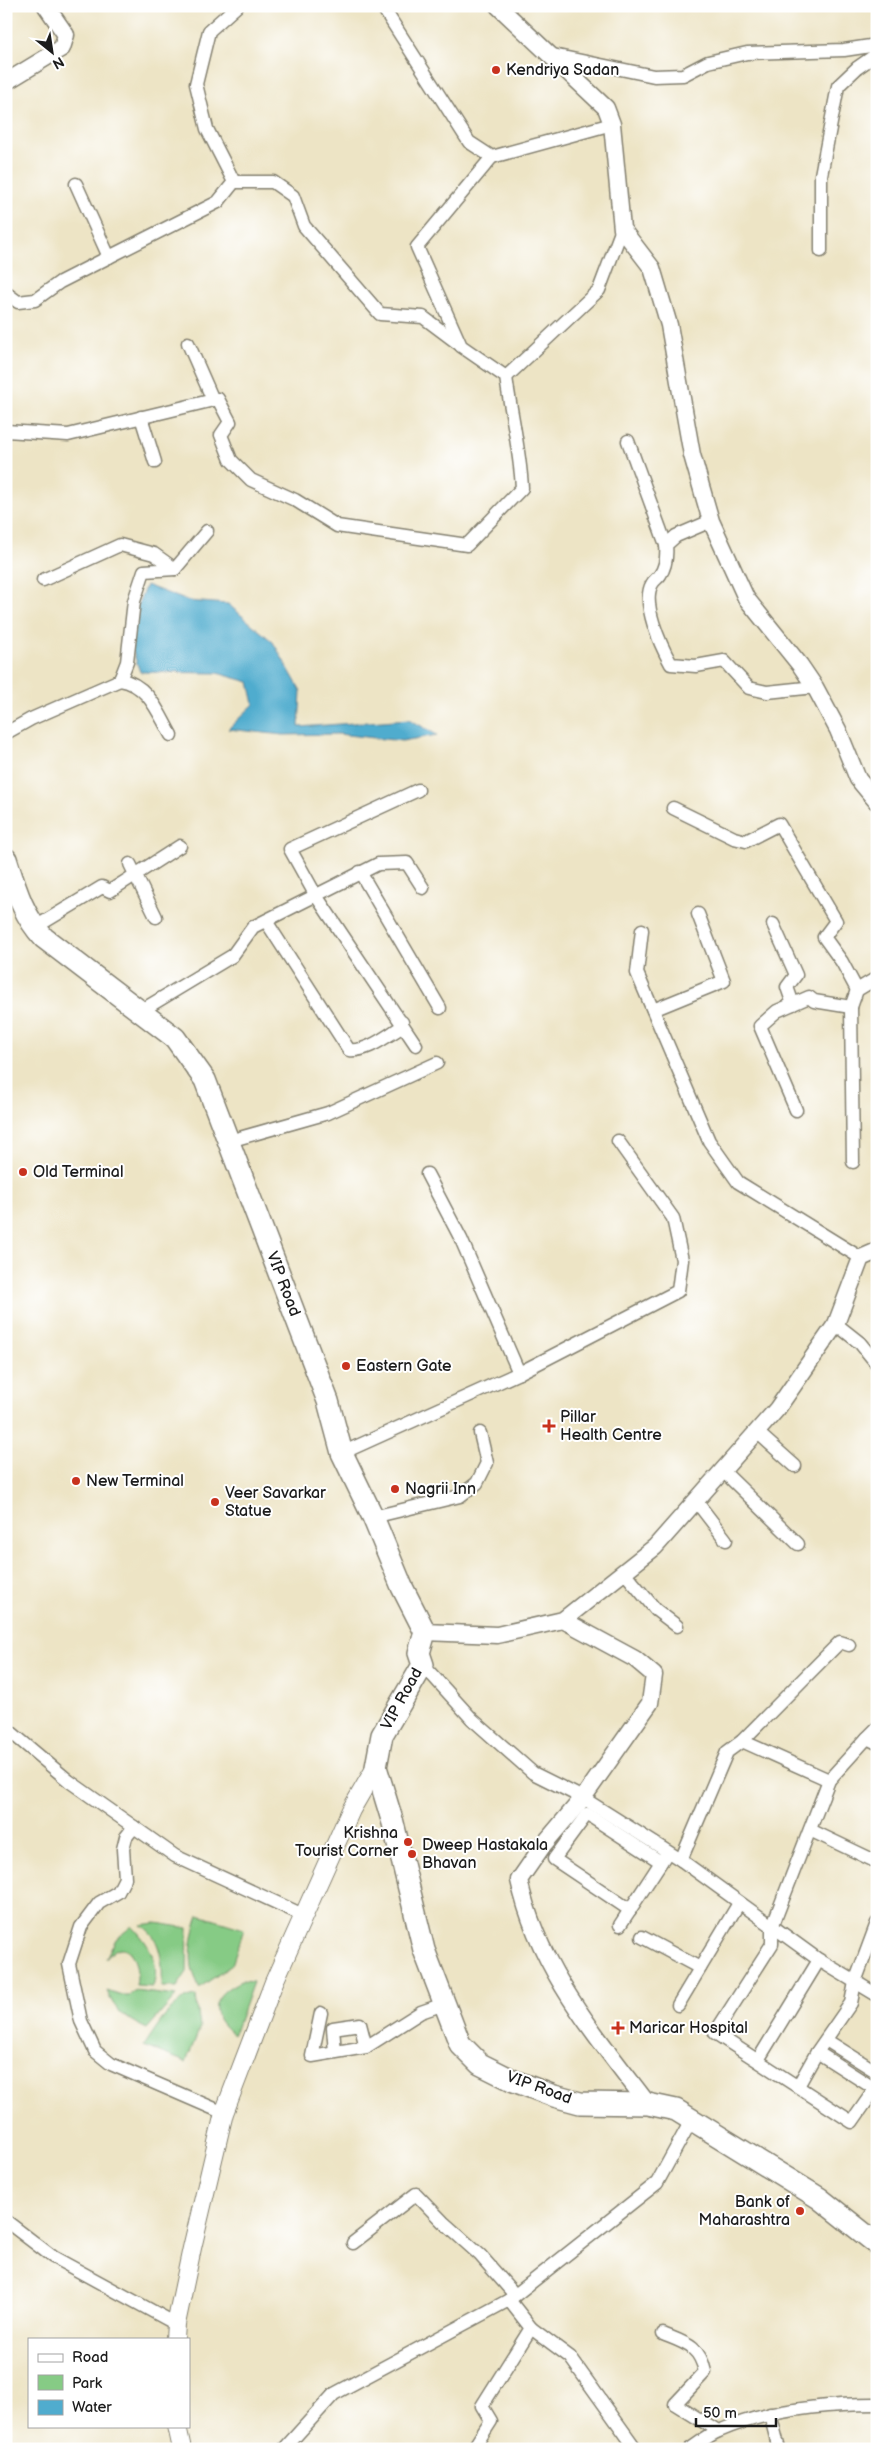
<svg xmlns="http://www.w3.org/2000/svg" width="883" height="2455" font-family="'Balsamiq Sans',sans-serif">
<style>
.green{fill:#86cb85;stroke:#517450}
.water{fill:#50acce;stroke:#366475}
.lines{fill:none;stroke-linecap:round;stroke-linejoin:round}
.minor-casing{stroke:#848070;stroke-width:15}
.tertiary-casing{stroke:#848070;stroke-width:19}
.secondary-casing{stroke:#848070;stroke-width:20}
.trunk-casing{stroke:#848070;stroke-width:24}
.minor{stroke:#fff;stroke-width:12}
.tertiary{stroke:#fff;stroke-width:16}
.secondary{stroke:#fff;stroke-width:18}
.trunk{stroke:#fff;stroke-width:21}
.poi-dot{fill:#c8321e;stroke:#fff;stroke-width:2}
.labels{text-anchor:middle;dominant-baseline:central;stroke-width:4;stroke-linejoin:round;paint-order:stroke}
.poi-label{font-size:16px;fill:#1c1c1c;stroke:#fff;text-anchor:start}
.street-label{font-size:16px;fill:#1c1c1c;stroke:#fff}
</style>
<rect width="100%" height="100%" fill="#fff"/>
<filter id="ink" filterUnits="userSpaceOnUse"><feTurbulence type="fractalNoise" baseFrequency=".02" numOctaves="2"/><feDisplacementMap in="SourceGraphic" scale="10" xChannelSelector="R" yChannelSelector="G"/><feConvolveMatrix kernelMatrix="1 2 1 2 8 2 1 2 1" color-interpolation-filters="sRGB"/></filter>
<filter id="wash" filterUnits="userSpaceOnUse"><feTurbulence type="fractalNoise" baseFrequency=".0096" numOctaves="4" result="noise"/><feDisplacementMap in="SourceGraphic" scale="20" xChannelSelector="R" yChannelSelector="G"/><feGaussianBlur stdDeviation="1.12" result="paint"/><feColorMatrix in="noise" values="0 0 0 0 0 0 0 0 0 0 0 0 0 0 0 0 0 1.4 0 .05"/><feComposite in="paint" operator="in"/></filter>
<g filter="url(#wash)">
<rect width="100%" height="100%" fill="#ede4c5"/>
<g class="green">
<path d="M 199,1915 L 244,1929 L 232,1965 L 199,1988 C 198,1983 197,1982 195,1977 C 187,1959 193,1932 199,1915 Z"/>
<path d="M 156,1923 L 188,1928 L 187,1972 L 177,1987 L 162,1987 C 163,1965 162,1937 141,1925 Z"/>
<path d="M 132,1926 C 149,1944 161,1962 153,1987 L 136,1986 C 141,1963 127,1931 106,1959 L 116,1939 Z"/>
<path d="M 241,1981 L 253,1982 L 234,2035 C 206,2013 211,1995 241,1981 Z"/>
<path d="M 107,1991 L 119,1995 L 129,1995 L 136,1991 L 176,1996 L 147,2029 C 128,2020 114,2011 107,1991 Z"/>
<path d="M 196,1996 L 200,2028 L 186,2062 L 144,2046 C 157,2027 172,1999 196,1996 Z"/>
</g>
<path class="water" d="M 146,585 L 188,601 L 228,604 L 273,642 L 301,691 L 299,727 L 409,719 L 437,735 L 402,741 L 338,734 L 283,735 L 228,729 L 254,704 L 249,682 L 217,673 L 140,672 L 126,632 Z"/>
</g>
<g filter="url(#ink)">
<g class="lines">
<g class="minor-casing">
<g id="minor">
<path d="M 237,6 L 209,31 L 196,84 L 207,129 L 234,182 L 273,182 L 293,196 L 304,226 L 380,314 L 423,317 L 459,344"/>
<path d="M 382,6 L 469,142 L 492,157 L 612,124"/>
<path d="M 548,54 L 654,76 L 683,75 L 708,62 L 747,53 L 844,50 L 877,45"/>
<path d="M 76,184 L 109,257 L 218,202 L 234,182"/>
<path d="M 821,251 L 821,175 L 838,86 L 857,68 L 877,54"/>
<path d="M 6,293 L 18,302 L 35,300 L 60,282 L 109,257"/>
<path d="M 188,343 L 213,400"/>
<path d="M 506,377 L 599,290 L 622,229"/>
<path d="M 141,417 L 155,462"/>
<path d="M 6,431 L 68,435 L 218,399 L 230,422 L 221,435 L 231,460 L 251,480 L 295,500 L 337,526 L 467,545 L 522,488 C 520,450 511,414 506,377 L 461,346 L 417,247 L 492,157"/>
<path d="M 628,441 L 666,545"/>
<path d="M 711,521 L 676,536 L 666,545 C 667,555 666,566 660,575 C 658,578 654,580 652,584 C 641,603 661,646 671,664 L 696,666 L 724,661 L 749,688 L 767,692 L 815,687"/>
<path d="M 43,580 L 120,545 L 154,554 L 175,569"/>
<path d="M 120,680 L 127,662 L 134,601 L 144,571 L 175,569 L 207,531"/>
<path d="M 6,733 L 31,719 L 120,680 C 148,684 158,712 171,735"/>
<path d="M 673,808 L 734,838 L 746,841 L 779,824 L 836,921 L 824,937 L 842,962 L 857,990"/>
<path d="M 130,864 L 156,917"/>
<path d="M 360,872 L 440,1008"/>
<path d="M 266,921 L 349,1050 C 367,1052 385,1037 400,1028 L 402,1022"/>
<path d="M 773,924 L 796,975 L 787,987 L 793,1004"/>
<path d="M 34,928 L 102,887 L 110,891 L 180,846"/>
<path d="M 642,930 L 637,973 L 709,1141 L 738,1182 L 861,1258"/>
<path d="M 851,1007 L 853,1162"/>
<path d="M 653,1010 L 724,981 L 698,914"/>
<path d="M 139,1012 L 232,956 L 253,927 L 378,864 L 407,863 L 423,888"/>
<path d="M 416,1045 L 315,894 L 290,849 L 418,790"/>
<path d="M 796,1110 L 760,1026 L 777,1011 L 809,997 L 814,1001 L 851,1007 L 857,990 L 877,978"/>
<path d="M 229,1141 L 328,1113 L 437,1063"/>
<path d="M 427,1174 L 461,1239 L 519,1373"/>
<path d="M 836,1324 L 860,1343 L 877,1364"/>
<path d="M 757,1432 L 795,1466"/>
<path d="M 342,1453 L 519,1373 L 678,1291 L 682,1260 L 673,1218 L 618,1141"/>
<path d="M 723,1471 L 798,1544"/>
<path d="M 696,1501 L 726,1540"/>
<path d="M 373,1517 L 460,1496 L 477,1483 L 487,1463 L 480,1433"/>
<path d="M 624,1572 L 656,1610 L 677,1626"/>
<path d="M 423,1665 L 472,1719 L 533,1773 L 583,1798 L 681,1860 L 819,1960 L 877,1995"/>
<path d="M 6,1728 L 69,1781 L 175,1856 L 303,1915"/>
<path d="M 867,1738 L 877,1728"/>
<path d="M 742,1741 L 829,1780"/>
<path d="M 134,1827 L 126,1837 L 123,1849 L 125,1878 L 118,1892 L 99,1903 L 81,1927 L 69,1964 L 81,2021 L 95,2051 L 111,2064 L 224,2113"/>
<path d="M 810,1830 L 877,1862"/>
<path d="M 681,1860 L 727,1752 L 742,1741 L 840,1642 L 849,1645"/>
<path d="M 630,1910 L 554,1859 L 587,1814 L 661,1862"/>
<path d="M 620,1925 L 665,1856"/>
<path d="M 642,1937 L 700,1968"/>
<path d="M 678,2005 L 739,1903"/>
<path d="M 321,2013 L 312,2056 L 366,2047 L 421,2012 L 444,2004"/>
<path d="M 826,2040 L 877,2072"/>
<path d="M 335,2052 L 333,2028 L 360,2024 L 366,2047"/>
<path d="M 817,2052 L 875,2089 L 877,2086"/>
<path d="M 758,2060 L 819,1960"/>
<path d="M 798,2086 L 817,2052 L 851,2003 L 855,1982 L 877,1923"/>
<path d="M 875,2089 L 852,2122 L 715,2033 L 772,1944 L 772,1927 L 829,1780 L 867,1738 L 877,1743"/>
<path d="M 6,2221 L 53,2257 L 176,2324"/>
<path d="M 353,2243 L 416,2194 L 443,2222 L 480,2255 L 515,2295"/>
<path d="M 531,2328 L 570,2357 L 636,2449"/>
<path d="M 663,2334 C 685,2343 700,2346 705,2372 L 675,2404 L 718,2431"/>
<path d="M 770,2414 L 779,2449"/>
<path d="M 284,2449 L 334,2394 L 509,2300 L 657,2183 L 692,2119"/>
<path d="M 473,2449 L 491,2421 L 482,2406 L 531,2328 L 509,2300"/>
<path d="M 690,2449 C 699,2443 709,2435 719,2431 C 767,2410 825,2404 877,2404"/>
</g>
</g>
<g class="tertiary-casing">
<g id="tertiary">
<path d="M 498,6 L 606,108 L 612,124 L 622,229 L 652,268 L 669,325 L 692,455 L 711,521 L 746,598 L 800,665 L 815,687 L 838,730 L 858,779 L 877,802"/>
<path d="M 6,82 L 62,48 L 66,35 L 46,6"/>
<path d="M 563,1620 L 635,1659 L 654,1675 L 650,1703 L 583,1798 L 544,1844 L 519,1880 C 538,1968 595,2034 648,2104"/>
<path d="M 425,1632 L 497,1635 L 563,1620 L 655,1547 L 777,1409 L 836,1324 L 861,1258 L 877,1251"/>
</g>
</g>
<g class="secondary-casing">
<g id="secondary">
<path d="M 175,2339 L 176,2324 L 192,2248 L 224,2113 L 274,1982 L 351,1810 L 376,1767"/>
<path d="M 177,2426 L 182,2449"/>
</g>
</g>
<g class="trunk-casing">
<path id="trunk" d="M 6,859 C 15,887 23,916 44,938 L 175,1038 L 205,1080 L 328,1401 L 342,1453 L 373,1517 L 402,1587 L 425,1632 L 419,1653 L 423,1665 L 382,1735 L 376,1767 L 393,1823 L 424,1950 L 460,2044 L 480,2064 L 514,2081 L 554,2096 L 580,2103 L 648,2104 L 676,2110 L 819,2198 L 877,2244"/>
</g>
<use href="#minor" class="minor"/>
<use href="#tertiary" class="tertiary"/>
<use href="#secondary" class="secondary"/>
<use href="#trunk" class="trunk"/>
</g>
</g>
<g class="poi-dot">
<circle cx="496" cy="70" r="5"/>
<circle cx="23" cy="1172" r="5"/>
<circle cx="346" cy="1366" r="5"/>
<path d="M546.5 1418.5h5v5h5v5h-5v5h-5v-5h-5v-5h5z"/>
<circle cx="76" cy="1481" r="5"/>
<circle cx="395" cy="1489" r="5"/>
<circle cx="215" cy="1502" r="5"/>
<circle cx="408" cy="1842" r="5"/>
<circle cx="412" cy="1854" r="5"/>
<path d="M615.5 2020.5h5v5h5v5h-5v5h-5v-5h-5v-5h5z"/>
<circle cx="800" cy="2211" r="5"/>
</g>
<g class="labels">
<g class="poi-label">
<text x="506" y="70">Kendriya Sadan</text>
<text x="33" y="1172">Old Terminal</text>
<text x="356" y="1366">Eastern Gate</text>
<text x="560" y="1417">Pillar<tspan x="560" dy="18">Health Centre</tspan></text>
<text x="86" y="1481">New Terminal</text>
<text x="405" y="1489">Nagrii Inn</text>
<text x="225" y="1493">Veer Savarkar<tspan x="225" dy="18">Statue</tspan></text>
<text x="398" y="1833" text-anchor="end">Krishna<tspan x="398" dy="18">Tourist Corner</tspan></text>
<text x="422" y="1845">Dweep Hastakala<tspan x="422" dy="18">Bhavan</tspan></text>
<text x="629" y="2028">Maricar Hospital</text>
<text x="790" y="2202" text-anchor="end">Bank of<tspan x="790" dy="18">Maharashtra</tspan></text>
</g>
<g class="street-label">
<text transform="translate(283 1284) rotate(69)">VIP Road</text>
<text transform="translate(402 1699) rotate(-61)">VIP Road</text>
<text transform="translate(539 2088) rotate(20)">VIP Road</text>
</g>
</g>
<rect width="883" height="2455" fill="none" stroke="#fff" stroke-width="25"/>
<rect x="28" y="2338" width="162" height="90" fill="#ffffff" stroke="#a4a4a4"/>
<rect x="38" y="2354" width="25" height="8" fill="#ffffff" stroke="#a4a4a4"/>
<text x="72" y="2362" font-size="15" fill="#1c1c1c">Road</text>
<rect x="38" y="2375" width="25" height="15" fill="#86cb85" stroke="#a4a4a4"/>
<text x="72" y="2388" font-size="15" fill="#1c1c1c">Park</text>
<rect x="38" y="2400" width="25" height="15" fill="#50acce" stroke="#a4a4a4"/>
<text x="72" y="2412" font-size="15" fill="#1c1c1c">Water</text>
<g transform="translate(52 52) rotate(150)" stroke="#ffffff" stroke-width="4" paint-order="stroke">
<path d="M0-4L9 19L0 12L-9 19Z" fill="#1c1c1c"/>
<text y="-8" font-size="14" font-weight="bold" text-anchor="middle" fill="#1c1c1c">N</text>
</g>
<path d="M696 2418v8h80v-8" fill="none" stroke="#1c1c1c" stroke-width="2.5"/>
<text x="703" y="2418" font-size="15" fill="#1c1c1c" stroke="#ffffff" stroke-width="4" paint-order="stroke">50 m</text>
</svg>
